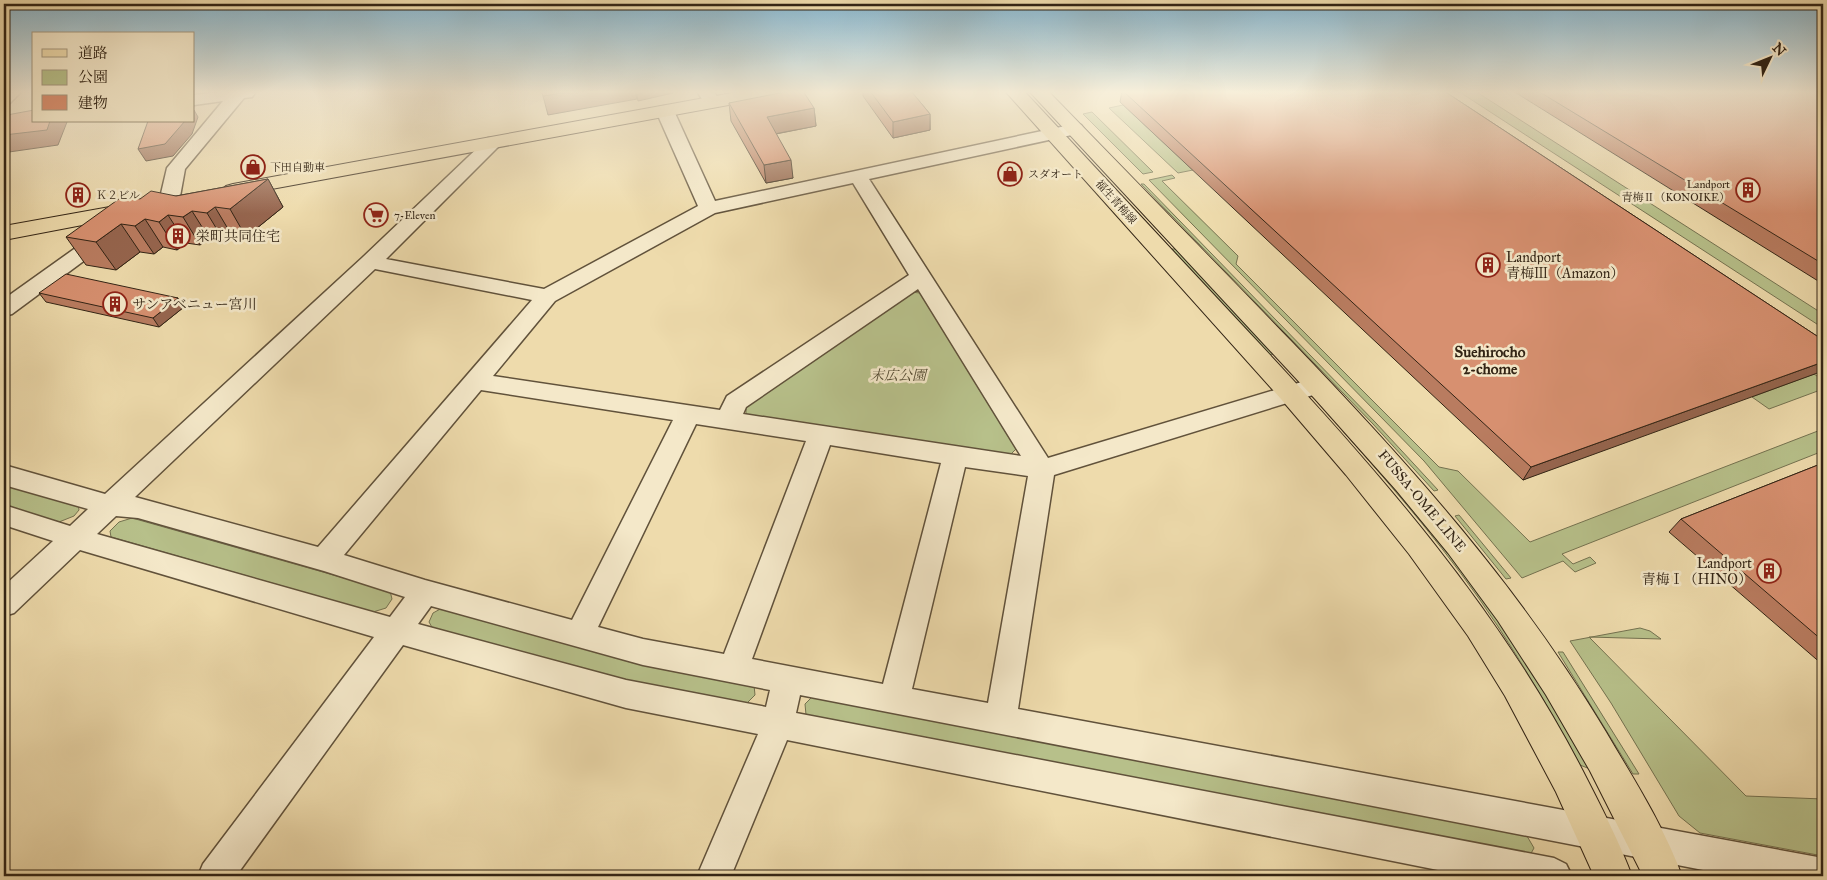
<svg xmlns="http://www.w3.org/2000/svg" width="1827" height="880" font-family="'IM FELL Great Primer','Noto Serif JP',serif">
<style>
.green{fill:#b7c08a;stroke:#747250}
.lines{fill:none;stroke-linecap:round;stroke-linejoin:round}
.minor-casing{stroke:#61523b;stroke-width:3}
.major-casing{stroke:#322415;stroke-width:2}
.minor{fill:#f4e8c9;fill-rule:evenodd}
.major{fill:#eedbac;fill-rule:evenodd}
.wall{fill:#b97c60;stroke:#322415}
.shaded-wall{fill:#96654e;stroke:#322415}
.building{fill:#d79070;stroke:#322415}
.labels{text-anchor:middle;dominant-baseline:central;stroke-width:5;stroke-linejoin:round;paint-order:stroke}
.far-poi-label{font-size:11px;fill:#322415;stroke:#f4e8c9;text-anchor:start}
.far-street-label{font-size:11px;fill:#322415;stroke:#f4e8c9}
.poi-label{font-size:14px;fill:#322415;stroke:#f4e8c9;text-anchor:start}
.park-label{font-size:14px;font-style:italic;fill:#534b32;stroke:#f4e8c9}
.street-label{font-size:14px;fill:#322415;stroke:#f4e8c9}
.neighbourhood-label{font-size:15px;font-weight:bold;fill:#322415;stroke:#f4e8c9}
</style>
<rect width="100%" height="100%" fill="#eedbac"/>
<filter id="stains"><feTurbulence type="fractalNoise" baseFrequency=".004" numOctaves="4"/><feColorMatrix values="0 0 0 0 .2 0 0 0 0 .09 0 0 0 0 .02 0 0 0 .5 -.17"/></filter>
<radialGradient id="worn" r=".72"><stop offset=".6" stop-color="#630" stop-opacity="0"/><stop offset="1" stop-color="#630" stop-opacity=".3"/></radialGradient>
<g class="green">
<path d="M 1458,91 L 1475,91 L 1823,314 L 1823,328 Z"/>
<path d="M 1123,105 L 1193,170 L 1178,173 L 1109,108 Z"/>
<path d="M 1092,112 L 1153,172 L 1143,174 L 1083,114 Z"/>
<path d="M 1172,175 L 1175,178 L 1162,181 L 1238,256 L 1236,264 L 1439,467 L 1458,471 L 1530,542 L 1823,429 L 1823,451 L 1562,554 L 1573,564 L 1590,557 L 1596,563 L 1575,572 L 1563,561 L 1522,578 L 1424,461 L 1149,180 Z"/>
<path d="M 1141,184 L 1144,184 L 1376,423 L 1438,490 L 1434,491 L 1373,424 Z"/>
<path d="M 1171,249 L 1176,249 L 1273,354 L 1268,355 Z"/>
<path d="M 911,292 L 920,293 L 1016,449 L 1009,456 L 746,415 L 746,405 Z"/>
<path d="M 1814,374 L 1823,380 L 1823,389 L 1769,409 L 1752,397 Z"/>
<path d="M 1343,425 L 1347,427 L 1503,621 L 1590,769 L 1580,765 C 1554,717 1527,671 1497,625 C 1451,555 1396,491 1341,429 Z"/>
<path d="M 4,483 L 78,504 L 79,510 L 74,516 L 59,522 L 4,506 Z"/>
<path d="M 1459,515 L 1511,578 L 1506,579 L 1455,516 Z"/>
<path d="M 132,518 L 390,591 L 392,599 L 386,608 L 373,612 L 111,537 L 110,531 L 119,522 Z"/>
<path d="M 444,607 L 754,685 L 755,695 L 746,704 L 626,684 L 433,629 L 429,622 L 433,613 Z"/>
<path d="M 1640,628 L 1650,631 L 1661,639 L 1589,637 L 1746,796 L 1823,799 L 1823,856 L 1700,833 L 1679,816 L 1611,703 L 1570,641 Z"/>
<path d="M 1558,652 L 1563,652 L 1639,774 L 1633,774 Z"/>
<path d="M 814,695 L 1524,831 L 1534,848 L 1529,857 L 806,715 L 805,704 Z"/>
</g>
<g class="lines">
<g class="minor-casing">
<g id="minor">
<path d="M 4,91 L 22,91 L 10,103 L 4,104 Z"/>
<path d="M 225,91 L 253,91 L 255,93 L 252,97 L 244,98 L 185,169 L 179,202 L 176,206 L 162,206 L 159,202 L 167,168 L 223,101 L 194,105 L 194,95 Z"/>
<path d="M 697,91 L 713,91 L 721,102 L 718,106 L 706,106 Z"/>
<path d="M 665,106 L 671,107 L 674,111 L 715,201 L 1075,124 L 1081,125 L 1084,129 L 1081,133 L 869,179 L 1048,458 L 1318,377 L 1326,379 L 1330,385 L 1326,391 L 1054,475 L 1018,709 L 1823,858 L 1823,876 L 1734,876 L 800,695 L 796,713 L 1554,858 L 1566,864 L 1572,876 L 1468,876 L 787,740 L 731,876 L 697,876 L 758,734 L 626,708 L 403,645 L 236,876 L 198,876 L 203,864 L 374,637 L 80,550 L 14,613 L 4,616 L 4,586 L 53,541 L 4,525 L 4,505 L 70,526 L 88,509 L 4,485 L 4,465 L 105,494 L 363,257 L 488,138 L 500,138 L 503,142 L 386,259 L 544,289 L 698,206 L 656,111 L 659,107 ZM 853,183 L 909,275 L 727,396 L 720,410 L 493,376 L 555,301 L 715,213 ZM 375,269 L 532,300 L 318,547 L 135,497 ZM 918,289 L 1021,456 L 743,414 L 746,407 ZM 481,390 L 673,420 L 572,620 L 425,580 L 344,555 ZM 696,424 L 806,441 L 724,654 L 643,639 L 598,627 ZM 830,445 L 941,463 L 883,684 L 752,659 ZM 965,467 L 1028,476 L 988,703 L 912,689 ZM 116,516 L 138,518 L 324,571 L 405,597 L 390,617 L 97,534 ZM 431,606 L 643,665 L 770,690 L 766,707 L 626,680 L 418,624 Z"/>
<path d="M 105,230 L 112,232 L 115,236 L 112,240 L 12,314 L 4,316 L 4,299 L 98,232 Z"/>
</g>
</g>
<g class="major-casing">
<g id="major">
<path d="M 743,91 L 781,91 L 779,95 L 772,97 L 233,196 L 226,194 L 222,190 L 226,186 L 233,184 Z"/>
<path d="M 1005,91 L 1024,91 C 1097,169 1170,248 1243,326 C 1374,466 1501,608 1588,781 C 1604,812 1620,844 1632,876 L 1594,876 L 1556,792 L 1505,696 L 1468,636 L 1409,554 L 1346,475 L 1281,399 Z"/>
<path d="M 1029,91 L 1048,91 C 1130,175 1212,259 1293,343 C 1411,466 1518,585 1606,732 C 1633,778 1664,826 1682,876 L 1643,876 L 1590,771 L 1546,695 L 1498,621 L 1448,553 L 1396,490 L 1315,399 Z"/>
<path d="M 132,203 L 140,204 L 143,209 L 140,214 L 4,240 L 4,226 Z"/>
</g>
</g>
<use href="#minor" class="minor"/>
<use href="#major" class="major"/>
</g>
<g class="wall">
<path d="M 863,91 L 911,91 L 930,114 L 930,130 L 893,138 L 863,96 Z"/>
<path d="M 1122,91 L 1444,91 L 1823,340 L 1523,480 L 1120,102 Z"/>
<path d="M 1513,91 L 1823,91 L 1823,284 Z"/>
<path d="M 729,103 L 814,108 L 816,126 L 776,134 L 793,178 L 766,183 L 731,121 Z"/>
<path d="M 268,179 L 283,207 L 246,237 L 231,234 L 224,241 L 209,238 L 200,245 L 186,243 L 177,250 L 163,247 L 154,254 L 140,252 L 116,270 L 86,265 L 66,237 L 140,199 L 176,196 Z"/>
<path d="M 39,293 L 178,298 L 184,307 L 159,327 L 46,302 Z"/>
<path d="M 1823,463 L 1823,665 L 1669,532 L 1681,519 Z"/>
</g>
<g class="shaded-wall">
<path d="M 574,91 L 635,91 L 637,99 L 548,115 L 543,96 Z"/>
<path d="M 636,91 L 672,91 L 673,93 L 638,101 Z"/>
<path d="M 814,108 L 816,126 L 769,135 L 767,117 Z"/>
<path d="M 194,110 L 198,117 L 192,134 L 173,156 L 146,161 L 138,149 L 185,121 L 194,121 Z"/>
<path d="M 930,114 L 930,130 L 893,138 L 893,122 Z"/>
<path d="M 50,121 L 66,121 L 67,122 L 58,145 L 9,152 L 4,144 L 4,135 Z"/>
<path d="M 791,160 L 793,178 L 766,183 L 764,165 Z"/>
<path d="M 268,179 L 283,207 L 246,237 L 230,209 Z"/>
<path d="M 215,207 L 231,234 L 224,241 L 207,213 Z"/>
<path d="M 192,211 L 209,238 L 200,245 L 183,217 Z"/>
<path d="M 168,215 L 186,243 L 177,250 L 159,222 Z"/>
<path d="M 145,219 L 163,247 L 154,254 L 135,226 Z"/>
<path d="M 121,224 L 140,252 L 116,270 L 96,242 Z"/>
<path d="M 178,298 L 184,307 L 159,327 L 153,318 Z"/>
<path d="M 1823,362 L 1823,371 L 1523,480 L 1531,467 Z"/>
</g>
<g class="building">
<path d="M 541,91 L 574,91 L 543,96 Z"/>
<path d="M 790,91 L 803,91 L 814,108 L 767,117 L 791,160 L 764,165 L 729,103 Z"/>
<path d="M 870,91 L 911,91 L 930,114 L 893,122 Z"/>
<path d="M 1123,91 L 1444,91 L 1823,340 L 1823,362 L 1531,467 Z"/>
<path d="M 1538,91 L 1823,91 L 1823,264 Z"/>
<path d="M 34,110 L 34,121 L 50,121 L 47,130 L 4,135 L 4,122 L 7,115 Z"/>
<path d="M 148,121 L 185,121 L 165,144 L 138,149 Z"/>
<path d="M 268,179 L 230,209 L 215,207 L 207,213 L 192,211 L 183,217 L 168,215 L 159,222 L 145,219 L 135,226 L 121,224 L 96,242 L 66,237 L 123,196 L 140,199 L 151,191 L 176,196 Z"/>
<path d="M 66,274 L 178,298 L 153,318 L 39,293 Z"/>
<path d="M 1823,463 L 1823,641 L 1681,519 Z"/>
</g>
<linearGradient id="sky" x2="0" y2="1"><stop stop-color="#88b7cf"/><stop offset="0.43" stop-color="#f7efda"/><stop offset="1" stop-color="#f7efda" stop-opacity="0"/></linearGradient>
<rect width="1827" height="214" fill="url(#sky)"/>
<defs>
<g id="shop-ring" transform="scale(1.25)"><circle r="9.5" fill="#f4e8c9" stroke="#8f2418" stroke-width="1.5"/><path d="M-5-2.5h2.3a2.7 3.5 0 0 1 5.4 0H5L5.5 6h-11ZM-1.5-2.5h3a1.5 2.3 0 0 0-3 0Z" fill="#8f2418"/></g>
<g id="building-ring" transform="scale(1.25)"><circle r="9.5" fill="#f4e8c9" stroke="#8f2418" stroke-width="1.5"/><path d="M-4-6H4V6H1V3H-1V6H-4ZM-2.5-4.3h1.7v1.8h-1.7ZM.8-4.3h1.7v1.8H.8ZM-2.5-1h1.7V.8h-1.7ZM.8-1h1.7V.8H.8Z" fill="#8f2418"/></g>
<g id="supermarket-ring" transform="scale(1.25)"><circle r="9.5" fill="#f4e8c9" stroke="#8f2418" stroke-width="1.5"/><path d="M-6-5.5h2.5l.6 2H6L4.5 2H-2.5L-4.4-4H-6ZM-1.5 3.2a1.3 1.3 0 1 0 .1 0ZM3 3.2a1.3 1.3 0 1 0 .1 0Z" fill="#8f2418"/></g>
</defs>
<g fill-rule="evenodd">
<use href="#shop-ring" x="253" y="167"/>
<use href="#shop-ring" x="1010" y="174"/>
<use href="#building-ring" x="1748" y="190"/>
<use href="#building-ring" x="78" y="195"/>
<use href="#supermarket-ring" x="376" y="215"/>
<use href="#building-ring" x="178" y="236"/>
<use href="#building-ring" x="1488" y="265"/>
<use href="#building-ring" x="115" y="304"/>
<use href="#building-ring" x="1769" y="571"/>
</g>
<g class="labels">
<g class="far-poi-label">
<text x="270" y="167">下田自動車</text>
<text x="1028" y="174">スダオート</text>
<text x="1730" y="184" text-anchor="end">Landport<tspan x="1730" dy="13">青梅Ⅱ（KONOIKE）</tspan></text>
<text x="96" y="195">Ｋ２ビル</text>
<text x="394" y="215">7-Eleven</text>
</g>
<g class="far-street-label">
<text transform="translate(1116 202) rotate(48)">福生青梅線</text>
</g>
<g class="poi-label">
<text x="196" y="236">栄町共同住宅</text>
<text x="1506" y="257">Landport<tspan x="1506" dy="16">青梅Ⅲ（Amazon）</tspan></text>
<text x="132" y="304">サンアベニュー宮川</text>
<text x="1752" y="563" text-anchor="end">Landport<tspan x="1752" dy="16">青梅Ⅰ（HINO）</tspan></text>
</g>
<g class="park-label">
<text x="898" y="375">末広公園</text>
</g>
<g class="street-label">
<text transform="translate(1422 501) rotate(50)">FUSSA-OME LINE</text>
</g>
<g class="neighbourhood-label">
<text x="1490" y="352">Suehirocho<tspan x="1490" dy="17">2-chome</tspan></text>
</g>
</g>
<rect width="1827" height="880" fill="none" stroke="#eedbac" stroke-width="20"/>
<rect x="5" y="5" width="1817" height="870" fill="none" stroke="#322415" stroke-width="2.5"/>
<rect x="10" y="10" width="1807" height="860" fill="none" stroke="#322415"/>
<rect x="32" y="32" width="162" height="90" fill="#f4e8c9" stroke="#a69a81"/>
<rect x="42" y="49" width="25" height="8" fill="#eedbac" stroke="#a69a81"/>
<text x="78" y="58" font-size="15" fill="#322415">道路</text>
<rect x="42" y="70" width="25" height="15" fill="#b7c08a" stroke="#a69a81"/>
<text x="78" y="82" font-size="15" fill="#322415">公園</text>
<rect x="42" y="95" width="25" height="15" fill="#d79070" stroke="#a69a81"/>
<text x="78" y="108" font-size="15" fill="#322415">建物</text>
<g transform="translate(1770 58) rotate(47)" stroke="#f4e8c9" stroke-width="4" paint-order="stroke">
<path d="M0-4L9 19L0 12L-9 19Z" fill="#322415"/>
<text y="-8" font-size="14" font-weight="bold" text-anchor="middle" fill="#322415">N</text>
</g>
<rect width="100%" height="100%" filter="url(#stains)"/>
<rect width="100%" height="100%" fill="url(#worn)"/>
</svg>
